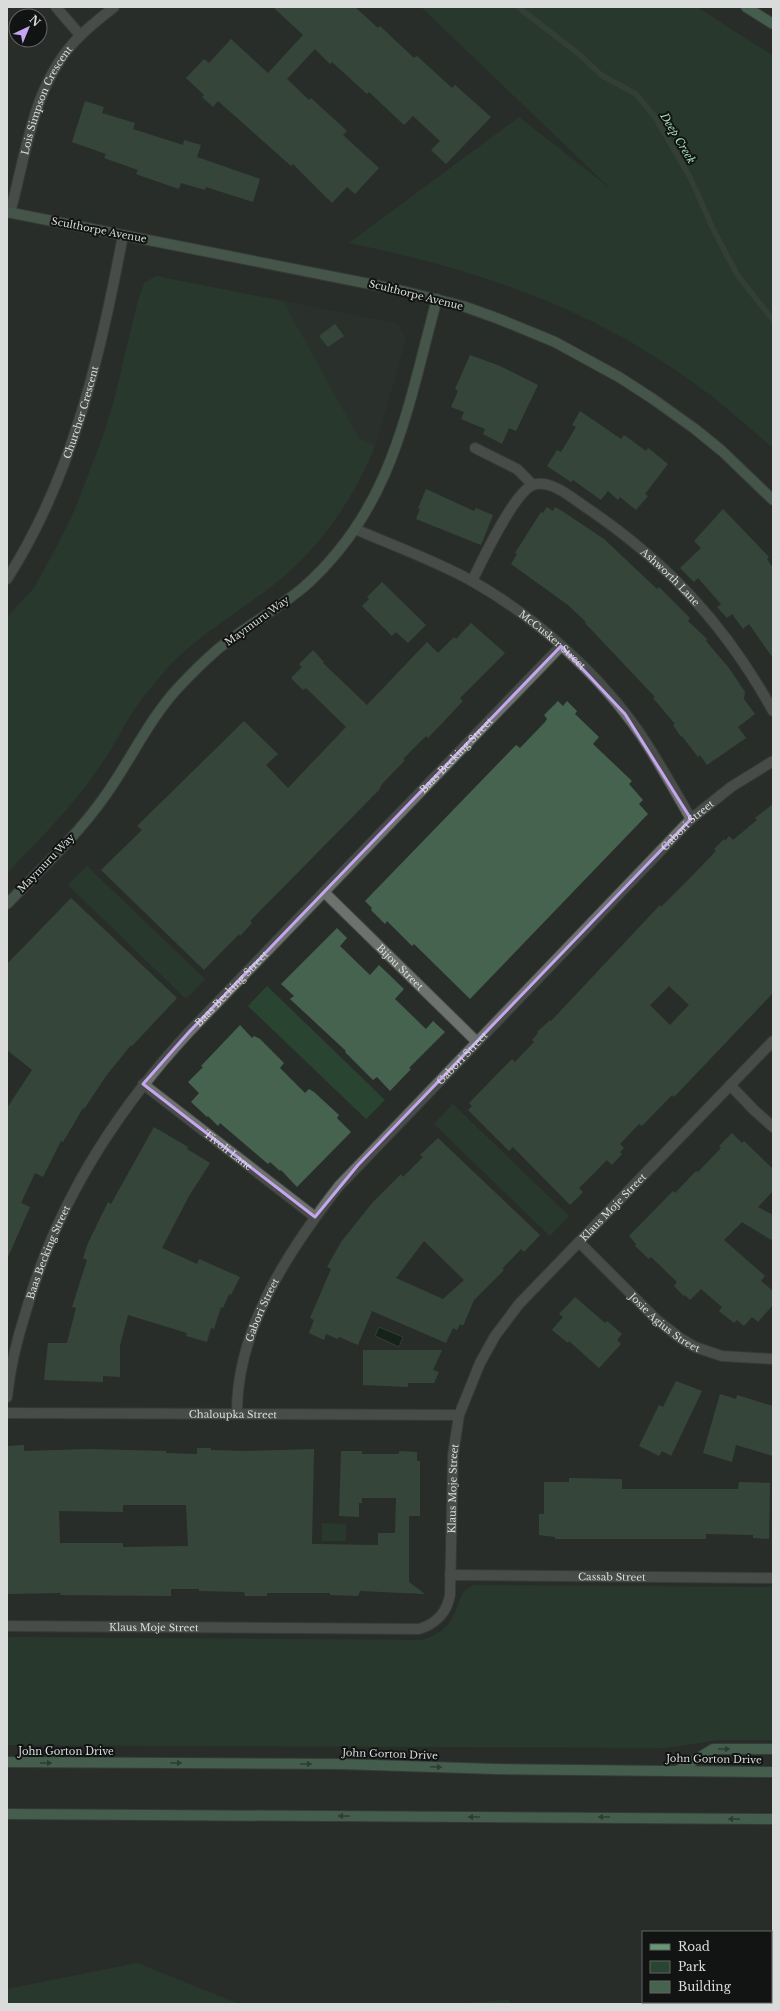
<svg xmlns="http://www.w3.org/2000/svg" width="780" height="2011" font-family="'Libre Baskerville',serif">
<style>
.built{fill:#2d3730}
.green{fill:#294532}
.water{fill:#001808;stroke:#415347}
.lines{fill:none;stroke-linecap:round;stroke-linejoin:round}
.stream{stroke:#415347;stroke-width:5.5}
.building{fill:#45634e;fill-rule:evenodd}
.street-casing{stroke:#454946;stroke-width:12}
.secondary-casing{stroke:#454946;stroke-width:12}
.primary-casing{stroke:#454946;stroke-width:12}
.street{stroke:#6d726e;stroke-width:10}
.secondary{stroke:#698572;stroke-width:10}
.primary{stroke:#669877;stroke-width:10}
.oneway{fill:#384f40}
.marked{fill:none;stroke:#c6a6f0;stroke-width:3;stroke-linejoin:round}
.labels{text-anchor:middle;dominant-baseline:central;stroke-width:4;stroke-linejoin:round;paint-order:stroke}
.street-label{font-size:10px;fill:#d9dcda;stroke:#121413}
.water-label{font-size:11px;font-style:italic;fill:#a5ddb6;stroke:#121413}
</style>
<rect width="100%" height="100%" fill="#282d29"/>
<path class="built" d="M 283,301 L 398,324 L 406,339 L 375,446 L 359,440 Z"/>
<g class="green">
<path d="M 421,7 L 697,7 L 773,56 L 773,448 C 746,425 720,401 691,381 C 588,306 472,268 349,243 L 519,117 L 612,190 Z"/>
<path d="M 156,276 L 283,301 L 359,439 L 375,446 C 355,496 324,542 282,578 C 245,609 202,631 168,667 C 158,679 147,692 138,704 C 124,724 114,747 100,766 C 73,806 40,839 7,873 L 7,617 L 34,588 L 58,544 L 75,509 L 102,439 L 113,404 L 138,300 L 144,283 Z"/>
<path d="M 87,866 L 205,979 L 186,999 L 68,885 Z"/>
<path d="M 267,986 L 385,1100 L 366,1119 L 248,1006 Z"/>
<path d="M 453,1104 L 569,1216 L 550,1236 L 434,1124 Z"/>
<path d="M 322,1523 L 346,1524 L 346,1541 L 322,1541 Z"/>
<path d="M 475,1585 L 773,1587 L 773,1740 L 719,1740 L 665,1748 L 7,1745 L 7,1637 L 422,1640 C 434,1636 445,1631 452,1619 C 460,1606 458,1590 475,1585 Z"/>
<path d="M 137,1963 L 239,2004 L 7,2004 L 7,1989 Z"/>
<path d="M 509,2000 L 510,2004 L 450,2004 Z"/>
</g>
<path class="water" d="M 379,1327 L 403,1337 L 399,1347 L 375,1336 Z"/>
<g class="lines">
<path class="stream" d="M 518,7 L 580,55 L 601,75 L 636,94 L 655,117 L 690,177 L 715,233 L 738,276 L 773,320"/>
</g>
<g class="building">
<path d="M 273,7 L 355,7 L 378,28 L 380,26 L 414,58 L 417,56 L 452,88 L 455,85 L 491,117 L 446,164 L 431,150 L 440,141 L 413,116 L 404,125 L 369,92 L 367,94 L 332,62 L 330,64 L 315,49 L 287,79 L 309,100 L 311,98 L 347,131 L 343,135 L 379,168 L 355,194 L 347,187 L 332,203 L 293,164 L 291,166 L 218,101 L 213,107 L 202,97 L 204,95 L 186,78 L 204,59 L 209,63 L 231,39 L 268,73 L 303,35 Z"/>
<path d="M 85,101 L 104,107 L 102,113 L 135,123 L 133,129 L 183,145 L 184,140 L 201,145 L 197,157 L 260,179 L 253,202 L 206,187 L 205,190 L 181,183 L 179,189 L 147,178 L 136,174 L 138,170 L 104,158 L 106,154 L 72,142 Z"/>
<path d="M 335,324 L 344,336 L 328,347 L 319,336 Z"/>
<path d="M 470,355 L 500,366 L 538,385 L 516,431 L 509,428 L 502,444 L 483,434 L 485,429 L 461,419 L 464,412 L 451,407 L 458,391 L 455,389 Z"/>
<path d="M 580,411 L 621,439 L 624,435 L 646,451 L 648,448 L 668,464 L 645,494 L 648,496 L 636,510 L 620,497 L 618,500 L 608,491 L 601,500 L 573,480 L 571,482 L 547,466 L 557,450 L 561,452 L 576,427 L 572,425 Z"/>
<path d="M 426,489 L 474,511 L 476,508 L 493,515 L 481,545 L 416,519 L 420,509 L 418,508 Z"/>
<path d="M 547,507 L 553,511 L 555,507 L 562,511 L 604,539 L 657,589 L 659,587 L 690,618 L 688,621 L 707,639 L 706,641 L 729,668 L 745,692 L 744,699 L 755,714 L 738,727 L 746,738 L 707,765 L 700,755 L 698,757 L 682,736 L 681,737 L 673,725 L 675,724 L 653,698 L 655,697 L 585,623 L 586,622 L 568,605 L 511,564 L 517,554 L 515,553 L 541,512 L 543,513 Z"/>
<path d="M 723,509 L 769,557 L 767,559 L 773,568 L 773,658 L 749,624 L 743,629 L 732,614 L 727,618 L 717,607 L 721,604 L 698,578 L 694,582 L 680,568 L 701,548 L 694,541 Z"/>
<path d="M 382,582 L 426,625 L 408,643 L 396,632 L 392,636 L 362,606 L 369,599 L 367,597 Z"/>
<path d="M 471,623 L 505,653 L 460,698 L 463,701 L 428,738 L 426,736 L 403,759 L 405,760 L 382,784 L 379,790 L 250,921 L 252,923 L 240,936 L 239,934 L 204,970 L 101,870 L 142,830 L 137,826 L 244,721 L 278,754 L 266,765 L 288,788 L 346,727 L 306,688 L 303,690 L 291,678 L 302,667 L 299,664 L 313,650 L 324,662 L 323,663 L 367,705 L 427,642 L 438,653 L 454,637 L 456,639 Z"/>
<path d="M 558,701 L 563,706 L 567,701 L 577,711 L 575,714 L 599,737 L 593,744 L 632,781 L 629,784 L 643,800 L 639,804 L 648,814 L 470,999 L 414,944 L 412,946 L 387,921 L 385,924 L 371,910 L 372,908 L 365,901 L 516,745 L 520,748 L 545,722 L 547,719 L 544,715 Z"/>
<path d="M 773,804 L 773,993 L 674,1097 L 672,1095 L 642,1126 L 639,1124 L 620,1144 L 624,1148 L 620,1152 L 622,1154 L 612,1165 L 607,1160 L 579,1188 L 583,1192 L 570,1205 L 513,1147 L 509,1151 L 468,1110 L 472,1106 L 469,1103 L 512,1059 L 515,1062 L 534,1042 L 532,1040 L 538,1033 L 537,1032 L 550,1020 L 551,1021 L 660,905 L 661,907 L 689,879 L 716,851 L 714,849 L 724,839 L 725,841 L 729,836 L 733,840 L 757,820 L 755,818 ZM 669,986 L 689,1005 L 670,1025 L 650,1005 Z"/>
<path d="M 71,898 L 177,998 L 132,1046 L 131,1045 L 106,1076 L 84,1109 L 83,1108 L 63,1142 L 61,1141 L 43,1177 L 35,1173 L 21,1203 L 30,1207 L 8,1257 L 7,1108 L 32,1070 L 7,1050 L 7,964 Z"/>
<path d="M 337,928 L 347,938 L 340,946 L 370,975 L 379,965 L 404,989 L 395,999 L 426,1029 L 433,1021 L 445,1032 L 409,1068 L 411,1069 L 390,1091 L 377,1077 L 373,1080 L 345,1052 L 346,1051 L 290,999 L 294,996 L 281,984 Z"/>
<path d="M 240,1025 L 252,1038 L 254,1036 L 260,1039 L 284,1063 L 280,1068 L 305,1093 L 309,1089 L 314,1092 L 339,1115 L 337,1118 L 351,1132 L 297,1187 L 281,1170 L 280,1171 L 270,1162 L 268,1164 L 220,1123 L 218,1126 L 208,1116 L 207,1117 L 191,1102 L 199,1093 L 188,1082 L 203,1067 L 201,1066 Z"/>
<path d="M 154,1127 L 188,1147 L 187,1149 L 210,1163 L 189,1196 L 162,1248 L 197,1264 L 199,1259 L 240,1277 L 231,1295 L 229,1294 L 223,1308 L 221,1307 L 214,1329 L 211,1328 L 207,1342 L 186,1336 L 187,1333 L 128,1315 L 120,1345 L 120,1377 L 103,1376 L 103,1382 L 44,1380 L 48,1343 L 67,1343 L 76,1308 L 72,1307 L 87,1260 L 83,1258 L 88,1243 L 108,1202 L 111,1204 Z"/>
<path d="M 732,1133 L 742,1143 L 744,1141 L 773,1169 L 773,1191 L 758,1207 L 773,1215 L 773,1241 L 742,1222 L 724,1240 L 765,1276 L 761,1281 L 773,1291 L 773,1305 L 758,1322 L 752,1317 L 744,1326 L 737,1320 L 734,1323 L 719,1311 L 722,1307 L 701,1289 L 690,1300 L 685,1295 L 684,1296 L 674,1286 L 677,1282 L 651,1257 L 649,1259 L 635,1246 L 636,1244 L 629,1236 L 673,1191 L 675,1193 L 696,1171 L 698,1172 L 721,1148 L 719,1146 Z"/>
<path d="M 438,1138 L 540,1235 L 524,1252 L 521,1249 L 502,1269 L 504,1270 L 474,1300 L 463,1326 L 460,1324 L 457,1330 L 453,1328 L 446,1343 L 372,1311 L 358,1345 L 339,1337 L 338,1339 L 326,1334 L 324,1340 L 309,1333 L 314,1320 L 310,1318 L 331,1269 L 327,1267 L 341,1242 L 373,1202 L 401,1174 L 403,1177 L 423,1157 L 420,1155 ZM 424,1241 L 464,1280 L 443,1299 L 396,1278 Z"/>
<path d="M 575,1297 L 605,1323 L 607,1321 L 622,1334 L 617,1340 L 621,1344 L 599,1368 L 569,1341 L 568,1343 L 552,1330 L 563,1317 L 559,1314 Z"/>
<path d="M 363,1350 L 442,1350 L 433,1370 L 439,1372 L 434,1383 L 408,1383 L 408,1387 L 363,1385 Z"/>
<path d="M 676,1381 L 702,1391 L 671,1456 L 662,1451 L 659,1456 L 639,1446 L 659,1405 L 663,1407 Z"/>
<path d="M 720,1394 L 736,1399 L 737,1395 L 773,1406 L 773,1456 L 736,1445 L 732,1462 L 703,1453 Z"/>
<path d="M 24,1445 L 24,1451 L 89,1449 L 166,1451 L 166,1453 L 197,1454 L 197,1448 L 211,1448 L 211,1450 L 244,1451 L 314,1449 L 312,1544 L 378,1545 L 378,1533 L 395,1533 L 396,1498 L 362,1498 L 362,1503 L 359,1503 L 359,1517 L 339,1516 L 341,1451 L 362,1451 L 362,1454 L 399,1454 L 399,1451 L 417,1452 L 417,1461 L 420,1461 L 420,1516 L 409,1516 L 409,1582 L 425,1594 L 360,1591 L 358,1596 L 330,1595 L 330,1593 L 267,1593 L 267,1596 L 245,1596 L 244,1592 L 199,1591 L 199,1589 L 171,1589 L 171,1596 L 60,1595 L 61,1593 L 7,1594 L 7,1446 ZM 123,1505 L 186,1505 L 188,1546 L 123,1547 L 123,1543 L 60,1543 L 59,1511 L 123,1512 Z"/>
<path d="M 569,1478 L 622,1479 L 622,1489 L 738,1489 L 739,1482 L 770,1483 L 769,1539 L 753,1538 L 753,1535 L 706,1534 L 706,1539 L 555,1539 L 555,1537 L 539,1535 L 539,1514 L 544,1514 L 544,1482 L 569,1482 Z"/>
</g>
<g class="lines">
<g class="street-casing">
<g id="street">
<path d="M 56,7 L 80,35"/>
<path id="s1" d="M 10,213 C 27,151 33,81 81,35 C 91,25 103,16 114,7"/>
<path d="M 475,448 L 517,469 L 533,485"/>
<path id="s2" d="M 355,529 C 394,546 434,560 472,581 C 536,617 600,675 641,735 C 659,762 675,791 691,819"/>
<path id="s3" d="M 7,579 C 73,476 101,353 123,235"/>
<path id="s4" d="M 472,581 C 482,561 514,492 533,485 C 550,479 571,497 584,506 C 666,561 725,624 773,711"/>
<path id="s5" d="M 324,892 L 477,1042"/>
<path id="s6" d="M 143,1084 L 315,1217"/>
<path d="M 730,1085 L 754,1110 L 773,1127"/>
<path id="s7" d="M 579,1242 L 657,1320 L 680,1338 L 695,1347 L 722,1356 L 773,1359"/>
<path id="s8" d="M 7,1397 C 10,1368 17,1339 26,1311 C 56,1205 114,1113 189,1032 L 561,646"/>
<path id="s9" d="M 7,1413 L 459,1415"/>
<path id="s10" d="M 237,1414 C 236,1329 289,1250 339,1186 L 691,819 L 731,787 L 773,761"/>
<path id="s11" d="M 450,1575 L 773,1578"/>
<path id="s12" d="M 7,1626 L 419,1629 C 436,1624 447,1612 450,1595 L 453,1455 L 459,1415 L 480,1363 L 495,1336 L 519,1304 L 773,1041"/>
</g>
</g>
<g class="secondary-casing">
<g id="secondary">
<path d="M 7,212 L 395,289 L 463,306 L 499,319 L 555,342 L 619,377 L 653,399 L 695,429 L 722,451 L 773,500"/>
<path d="M 7,904 C 40,870 77,836 105,796 C 130,761 148,721 177,689 C 190,675 204,661 218,649 C 246,626 278,609 305,586 C 394,506 407,408 437,299"/>
</g>
</g>
<g class="primary-casing">
<g id="primary">
<path d="M 746,7 L 773,24"/>
<path d="M 7,1762 L 340,1764 L 495,1769 L 773,1772"/>
<path d="M 677,1771 L 713,1749 L 773,1749"/>
<path d="M 7,1814 L 773,1819"/>
</g>
</g>
<use href="#street" class="street"/>
<use href="#secondary" class="secondary"/>
<use href="#primary" class="primary"/>
</g>
<defs><path id="oneway-solid" d="M-6-.8H1V-3.2L6.5 0L1 3.2V.8H-6Z"/></defs>
<g class="oneway">
<use href="#oneway-solid" transform="translate(724 1749)"/>
<use href="#oneway-solid" transform="translate(46 1763)"/>
<use href="#oneway-solid" transform="translate(176 1763)"/>
<use href="#oneway-solid" transform="translate(306 1764)"/>
<use href="#oneway-solid" transform="translate(436 1767) rotate(2)"/>
<use href="#oneway-solid" transform="translate(344 1816) rotate(-180)"/>
<use href="#oneway-solid" transform="translate(474 1817) rotate(-180)"/>
<use href="#oneway-solid" transform="translate(604 1817) rotate(-180)"/>
<use href="#oneway-solid" transform="translate(734 1819) rotate(-179)"/>
</g>
<path d="M0 0H780V2011H0ZM 561,646 L 625,714 L 691,819 L 358,1165 L 315,1217 L 143,1084 L 189,1032 Z" fill="#282d29" fill-opacity=".55" fill-rule="evenodd"/>
<path class="marked" d="M 561,646 L 625,714 L 691,819 L 358,1165 L 315,1217 L 143,1084 L 189,1032 Z"/>
<g class="labels">
<g class="street-label">
<text stroke="none"><textPath href="#s1" startOffset="119">Lois Simpson Crescent</textPath></text>
<text transform="translate(99 230) rotate(11)">Sculthorpe Avenue</text>
<text transform="translate(416 295) rotate(14)">Sculthorpe Avenue</text>
<text stroke="none"><textPath href="#s3" startOffset="183">Churcher Crescent</textPath></text>
<text stroke="none"><textPath href="#s4" startOffset="284">Ashworth Lane</textPath></text>
<text transform="translate(257 621) rotate(-36)">Maymuru Way</text>
<text stroke="none"><textPath href="#s2" startOffset="228">McCusker Street</textPath></text>
<text stroke="none"><textPath href="#s8" startOffset="799">Baas Becking Street</textPath></text>
<text stroke="none"><textPath href="#s10" startOffset="756">Gabori Street</textPath></text>
<text transform="translate(46 863) rotate(-46)">Maymuru Way</text>
<text stroke="none"><textPath href="#s5" startOffset="107">Bijou Street</textPath></text>
<text stroke="none"><textPath href="#s8" startOffset="475">Baas Becking Street</textPath></text>
<text stroke="none"><textPath href="#s10" startOffset="432">Gabori Street</textPath></text>
<text stroke="none"><textPath href="#s6" startOffset="108">Tivoli Lane</textPath></text>
<text stroke="none"><textPath href="#s12" startOffset="903">Klaus Moje Street</textPath></text>
<text stroke="none"><textPath href="#s8" startOffset="151">Baas Becking Street</textPath></text>
<text stroke="none"><textPath href="#s10" startOffset="108">Gabori Street</textPath></text>
<text stroke="none"><textPath href="#s7" startOffset="118">Josie Agius Street</textPath></text>
<text stroke="none"><textPath href="#s9" startOffset="226">Chaloupka Street</textPath></text>
<text stroke="none"><textPath href="#s12" startOffset="567">Klaus Moje Street</textPath></text>
<text stroke="none"><textPath href="#s11" startOffset="162">Cassab Street</textPath></text>
<text stroke="none"><textPath href="#s12" startOffset="147">Klaus Moje Street</textPath></text>
<text x="66" y="1751">John Gorton Drive</text>
<text transform="translate(390 1754) rotate(2)">John Gorton Drive</text>
<text transform="translate(714 1759) rotate(1)">John Gorton Drive</text>
</g>
<g class="water-label">
<text transform="translate(678 138) rotate(59)">Deep Creek</text>
</g>
</g>
<rect width="780" height="2011" fill="none" stroke="#d9dcda" stroke-width="16"/>
<rect x="642" y="1931" width="130" height="72" fill="#121413" stroke="#626463"/>
<rect x="650" y="1944" width="20" height="6" fill="#669877" stroke="#626463"/>
<text x="678" y="1951" font-size="12" fill="#d9dcda">Road</text>
<rect x="650" y="1961" width="20" height="12" fill="#294532" stroke="#626463"/>
<text x="678" y="1971" font-size="12" fill="#d9dcda">Park</text>
<rect x="650" y="1981" width="20" height="12" fill="#45634e" stroke="#626463"/>
<text x="678" y="1991" font-size="12" fill="#d9dcda">Building</text>
<g transform="translate(28 28) rotate(44)"><circle r="19" fill="#121413" stroke="#626463"/>
<path d="M0-3L7 15L0 10L-7 15Z" fill="#c6a6f0"/>
<text y="-6" font-size="11" font-weight="bold" text-anchor="middle" fill="#d9dcda">N</text>
</g>
</svg>
